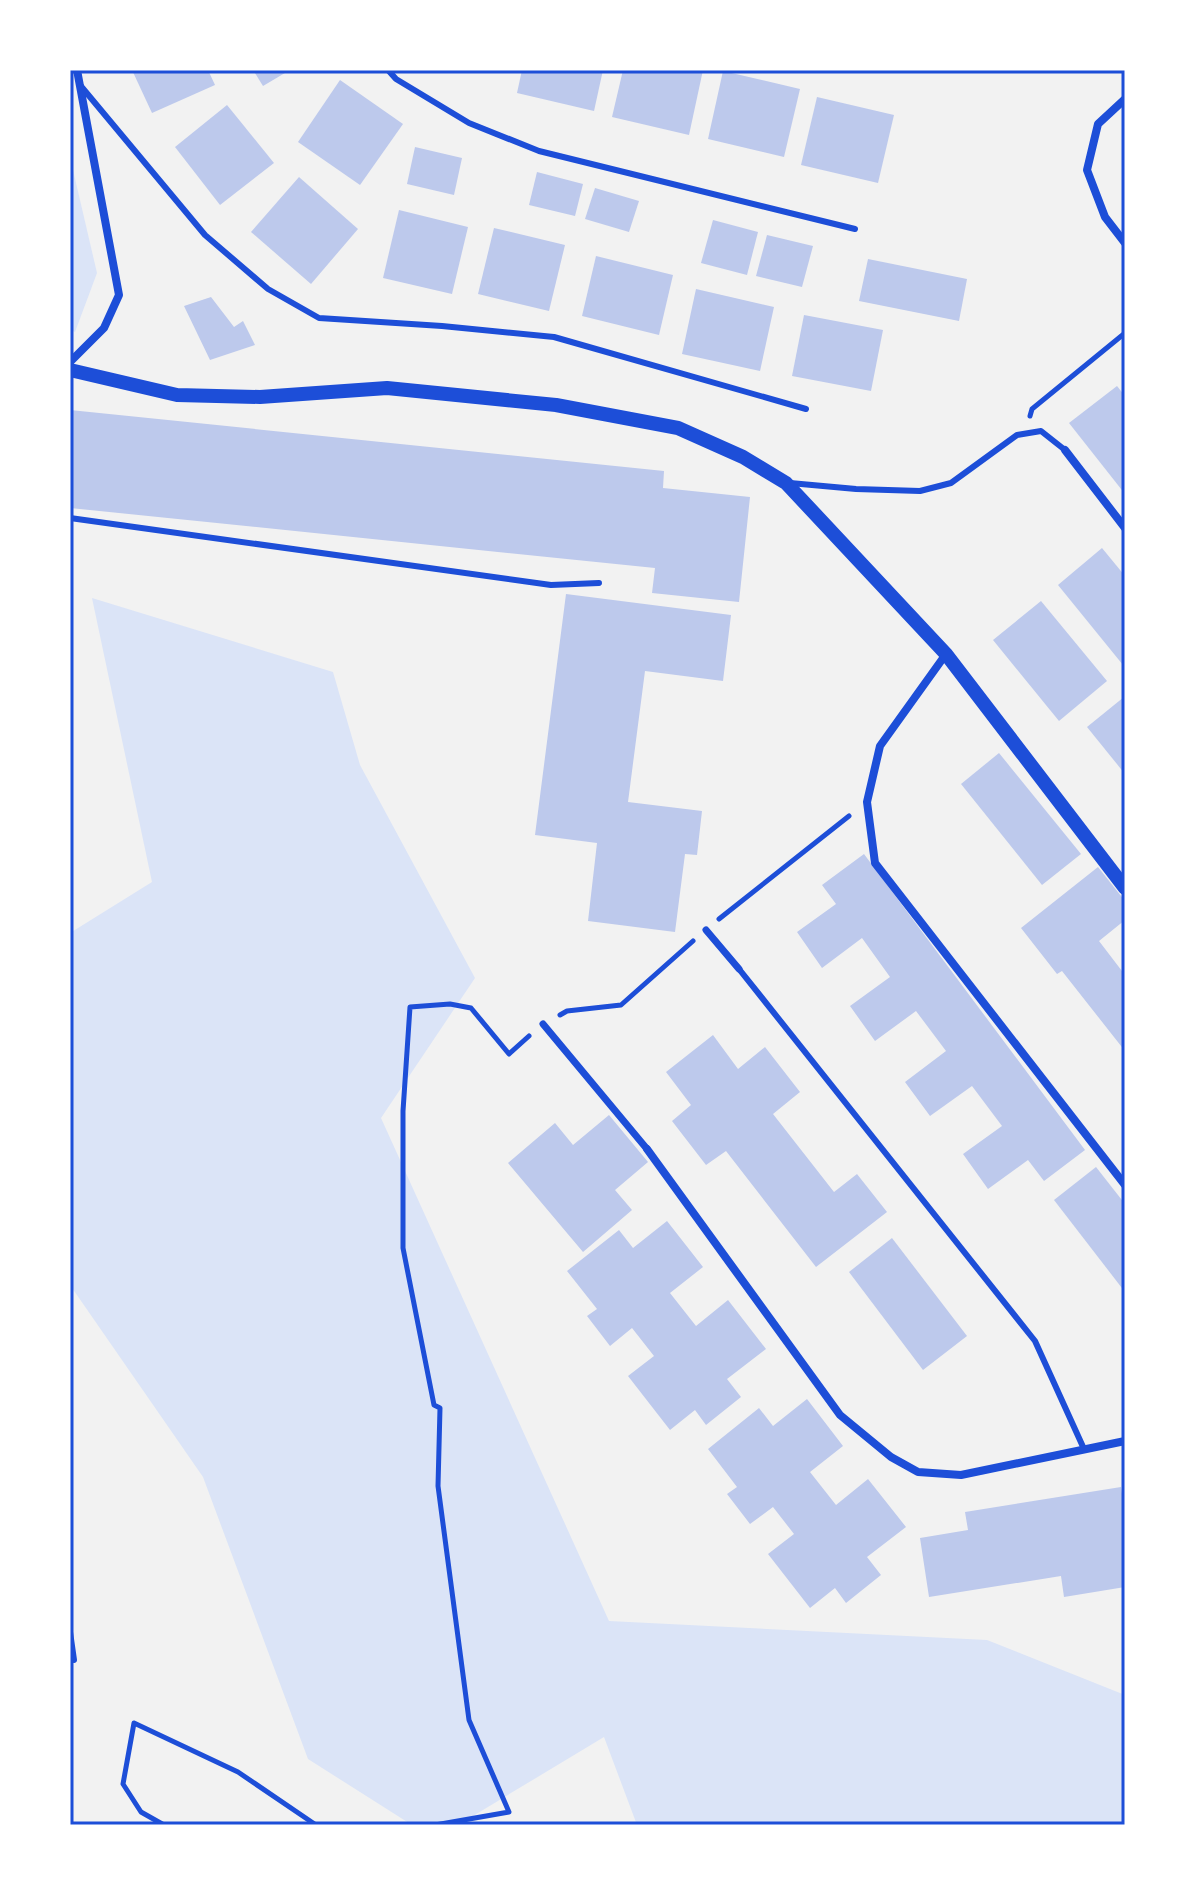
<svg xmlns="http://www.w3.org/2000/svg" width="1195" height="1895" font-family="Arial,sans-serif">
<style>
.green{fill:#dbe4f7}
.building{fill:#bdc9ec}
.lines{fill:none;stroke-linecap:round;stroke-linejoin:round}
.path{stroke:#1d4ed8;stroke-width:5}
.service{stroke:#1d4ed8;stroke-width:6}
.pedestrian{stroke:#1d4ed8;stroke-width:7}
.minor{stroke:#1d4ed8;stroke-width:8}
.tertiary{stroke:#1d4ed8;stroke-width:14}
.neatline{fill:none;stroke:#1d4ed8;stroke-width:3}
</style>
<rect width="100%" height="100%" fill="#f2f2f2"/>
<g class="green">
<path d="M 70,157 L 97,273 L 75,332 L 70,329 Z"/>
<path d="M 92,598 L 333,672 L 360,765 L 475,978 L 381,1118 L 609,1621 L 987,1640 L 1125,1695 L 1125,1825 L 637,1825 L 604,1737 L 458,1825 L 412,1825 L 308,1759 L 203,1477 L 70,1285 L 70,933 L 152,882 Z"/>
</g>
<g class="building">
<path d="M 132,70 L 208,70 L 215,85 L 152,113 Z"/>
<path d="M 253,70 L 290,70 L 263,86 Z"/>
<path d="M 522,70 L 603,70 L 594,111 L 517,93 Z"/>
<path d="M 623,70 L 703,70 L 689,135 L 612,117 Z"/>
<path d="M 723,71 L 800,89 L 784,157 L 708,139 Z"/>
<path d="M 340,80 L 403,124 L 360,185 L 298,142 Z"/>
<path d="M 817,97 L 894,115 L 878,183 L 801,165 Z"/>
<path d="M 227,105 L 274,163 L 220,205 L 175,147 Z"/>
<path d="M 415,147 L 462,158 L 454,195 L 407,184 Z"/>
<path d="M 537,172 L 583,184 L 575,216 L 529,205 Z"/>
<path d="M 299,177 L 358,229 L 311,284 L 251,232 Z"/>
<path d="M 595,188 L 639,201 L 629,232 L 585,219 Z"/>
<path d="M 399,210 L 468,227 L 452,294 L 383,278 Z"/>
<path d="M 713,220 L 758,232 L 747,275 L 701,263 Z"/>
<path d="M 494,228 L 565,245 L 549,311 L 478,294 Z"/>
<path d="M 767,235 L 813,246 L 802,287 L 756,276 Z"/>
<path d="M 596,256 L 673,275 L 659,335 L 582,316 Z"/>
<path d="M 868,259 L 967,279 L 959,321 L 859,301 Z"/>
<path d="M 696,289 L 774,307 L 760,371 L 682,354 Z"/>
<path d="M 211,297 L 234,327 L 243,321 L 255,345 L 210,360 L 184,306 Z"/>
<path d="M 804,315 L 883,330 L 871,391 L 792,376 Z"/>
<path d="M 1117,386 L 1125,396 L 1125,494 L 1069,423 Z"/>
<path d="M 70,410 L 664,471 L 663,488 L 750,497 L 739,602 L 652,593 L 655,568 L 70,508 Z"/>
<path d="M 1102,548 L 1125,576 L 1125,664 L 1123,665 L 1058,585 Z"/>
<path d="M 566,594 L 731,615 L 723,681 L 645,671 L 628,802 L 702,811 L 697,855 L 685,854 L 675,932 L 588,921 L 597,843 L 535,835 Z"/>
<path d="M 1041,601 L 1107,681 L 1059,721 L 993,640 Z"/>
<path d="M 1124,697 L 1125,699 L 1125,774 L 1087,727 Z"/>
<path d="M 999,753 L 1081,854 L 1042,885 L 961,784 Z"/>
<path d="M 864,854 L 1085,1150 L 1044,1181 L 1028,1160 L 988,1189 L 963,1154 L 1002,1126 L 972,1086 L 930,1116 L 905,1082 L 946,1051 L 916,1011 L 875,1041 L 850,1006 L 890,977 L 862,938 L 822,968 L 797,932 L 836,904 L 822,885 Z"/>
<path d="M 1098,867 L 1125,901 L 1125,920 L 1099,941 L 1125,975 L 1125,1051 L 1062,971 L 1057,974 L 1021,928 Z"/>
<path d="M 713,1035 L 738,1069 L 765,1047 L 800,1092 L 773,1114 L 834,1192 L 857,1174 L 887,1212 L 816,1267 L 726,1151 L 706,1165 L 672,1121 L 691,1105 L 666,1072 Z"/>
<path d="M 609,1115 L 648,1162 L 615,1190 L 632,1210 L 583,1252 L 508,1163 L 555,1123 L 573,1145 Z"/>
<path d="M 1096,1167 L 1125,1204 L 1125,1292 L 1054,1200 Z"/>
<path d="M 667,1221 L 703,1267 L 670,1293 L 696,1326 L 728,1300 L 766,1349 L 727,1379 L 741,1397 L 706,1425 L 695,1410 L 670,1430 L 628,1376 L 654,1356 L 632,1328 L 610,1346 L 587,1316 L 597,1309 L 567,1271 L 619,1230 L 633,1248 Z"/>
<path d="M 892,1238 L 967,1336 L 923,1370 L 849,1272 Z"/>
<path d="M 807,1399 L 843,1446 L 810,1472 L 836,1505 L 868,1479 L 906,1527 L 867,1557 L 881,1575 L 846,1603 L 835,1588 L 810,1608 L 768,1554 L 794,1534 L 773,1507 L 750,1524 L 727,1494 L 737,1487 L 708,1449 L 759,1408 L 773,1426 Z"/>
<path d="M 1121,1487 L 1125,1515 L 1125,1587 L 1064,1597 L 1061,1576 L 929,1597 L 920,1538 L 968,1530 L 965,1512 Z"/>
</g>
<g class="lines">
<g class="path">
<path d="M 1030,416 L 1032,409 L 1125,333"/>
<path d="M 719,919 L 849,816"/>
<path d="M 560,1015 L 567,1011 L 621,1005 L 693,941"/>
<path d="M 164,1825 L 141,1812 L 123,1784 L 134,1723 L 238,1772 L 316,1825"/>
<path d="M 435,1825 L 509,1812 L 469,1720 L 438,1486 L 440,1408 L 434,1405 L 403,1248 L 403,1111 L 410,1007 L 450,1004 L 471,1008 L 509,1054 L 529,1036"/>
</g>
<g class="service">
<path d="M 388,70 L 396,79 L 469,123 L 539,151 L 855,229"/>
<path d="M 80,85 L 205,235 L 268,289 L 319,318 L 442,326 L 554,337 L 806,409"/>
<path d="M 790,483 L 856,489 L 920,491 L 951,483 L 1017,435 L 1041,431 L 1065,450"/>
<path d="M 70,518 L 551,585 L 599,583"/>
<path d="M 739,969 L 1035,1341 L 1084,1449"/>
<path d="M 70,1632 L 74,1660"/>
</g>
<g class="pedestrian">
<path d="M 706,930 L 739,969"/>
<path d="M 543,1024 L 647,1149"/>
</g>
<g class="minor">
<path d="M 1125,99 L 1098,124 L 1087,170 L 1105,217 L 1125,243"/>
<path d="M 70,362 L 104,328 L 119,295 L 77,70"/>
<path d="M 1065,450 L 1125,528"/>
<path d="M 946,654 L 880,746 L 867,802 L 875,863 L 1125,1185"/>
<path d="M 647,1149 L 840,1415 L 891,1457 L 918,1472 L 961,1475 L 1125,1441"/>
</g>
<path class="tertiary" d="M 70,370 L 177,395 L 260,397 L 387,388 L 556,405 L 678,428 L 743,457 L 786,483 L 946,654 L 1125,888"/>
</g>
<rect width="1195" height="1895" fill="none" stroke="#ffffff" stroke-width="144"/>
<rect x="72" y="72" width="1051" height="1751" class="neatline"/>
</svg>
